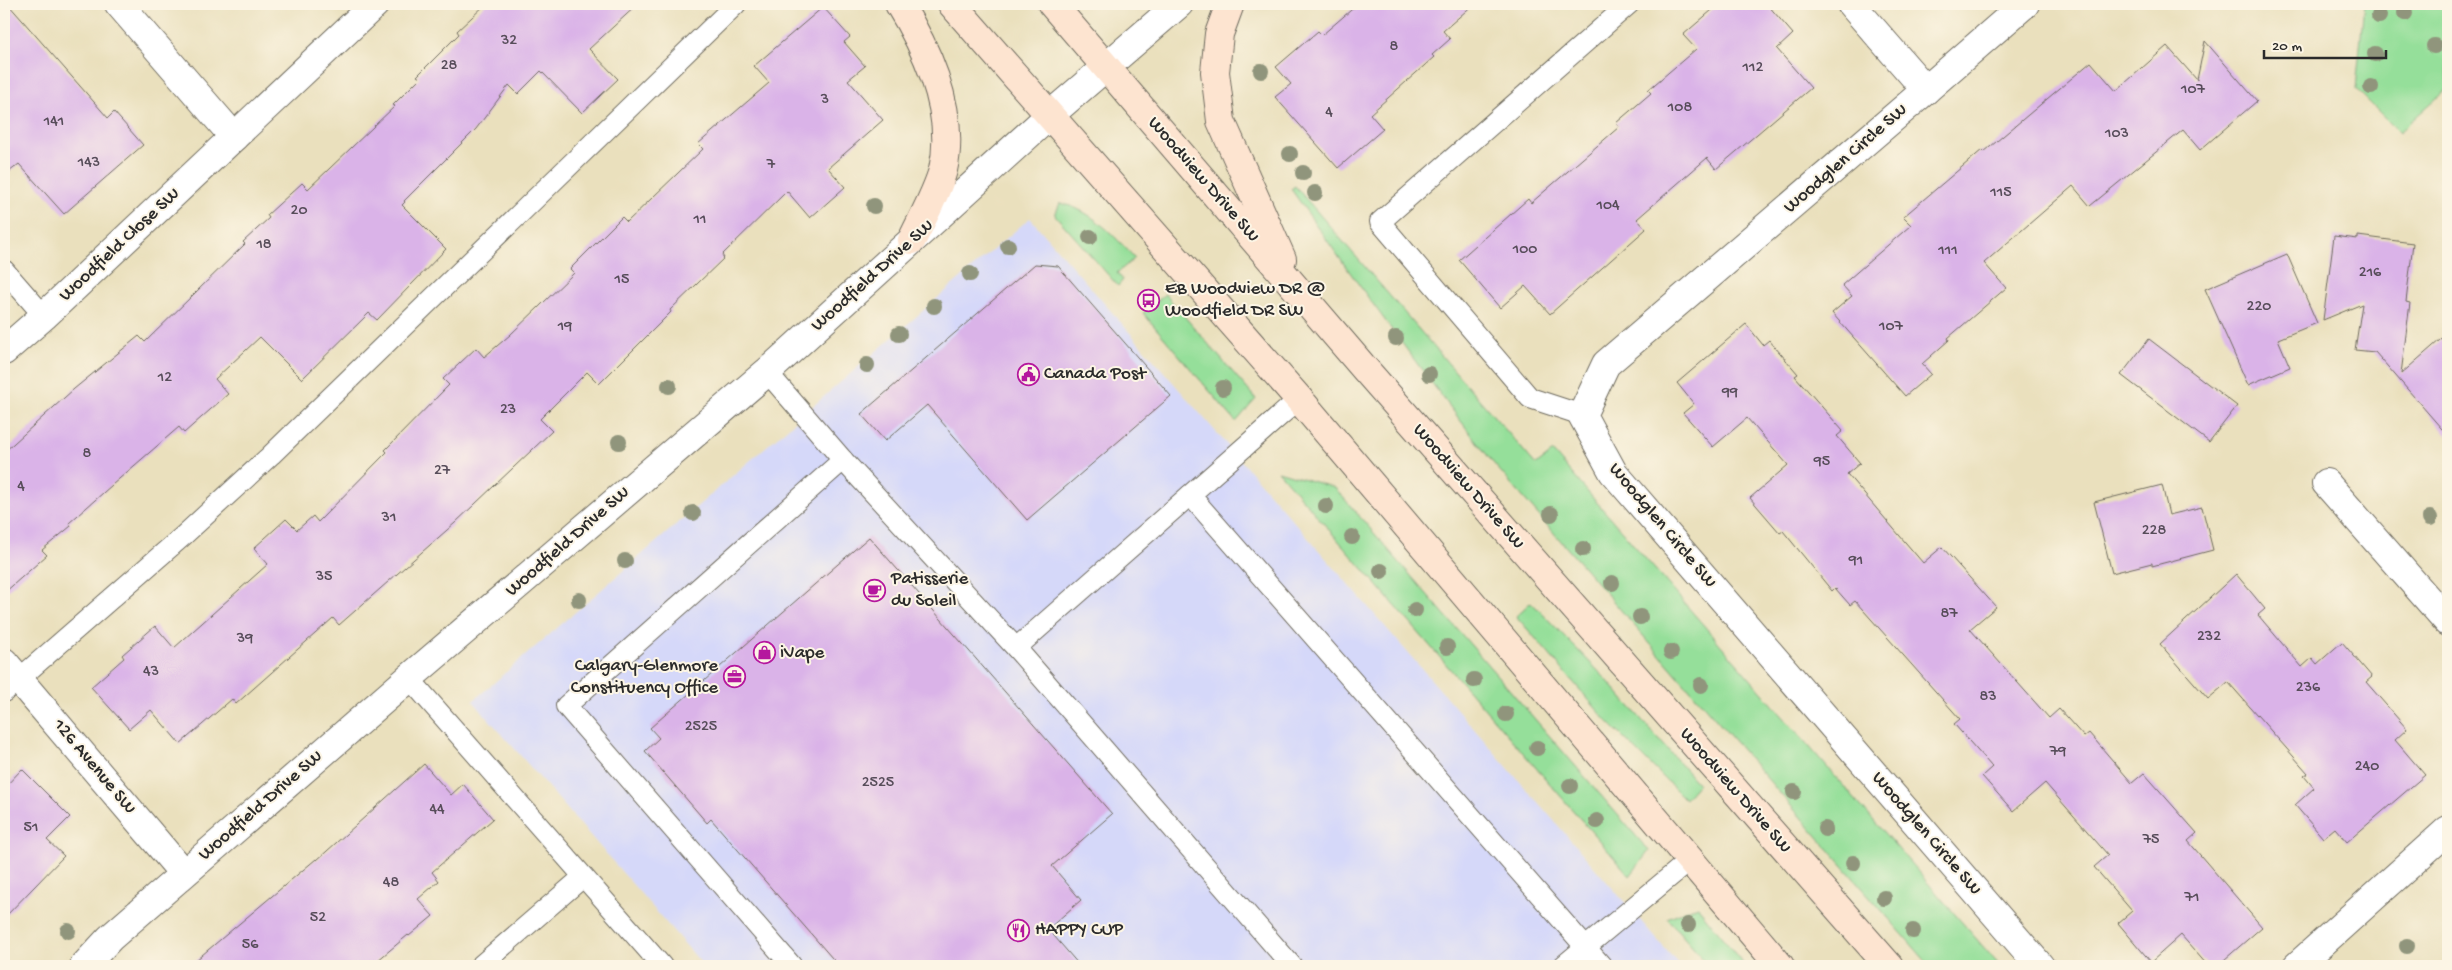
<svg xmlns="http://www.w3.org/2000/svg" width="2452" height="970" font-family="'Gochi Hand',sans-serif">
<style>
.built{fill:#d5d8f9}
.green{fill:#95df9a;stroke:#608562}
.building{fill:#dab3e8}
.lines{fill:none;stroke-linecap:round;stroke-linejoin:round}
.lane-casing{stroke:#6e6a5e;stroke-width:22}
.street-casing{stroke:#6e6a5e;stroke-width:30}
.secondary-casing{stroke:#6e6a5e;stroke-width:30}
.lane{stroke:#fff;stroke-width:20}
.street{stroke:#fff;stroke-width:28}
.secondary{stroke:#fde4d0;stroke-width:28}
.tree{fill:#90957c}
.labels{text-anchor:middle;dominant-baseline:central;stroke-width:4;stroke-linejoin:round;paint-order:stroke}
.number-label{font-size:16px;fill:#574d5a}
.street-label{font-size:19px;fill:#2b2b2b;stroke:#fcf5e5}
.poi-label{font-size:19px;fill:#2b2b2b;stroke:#fcf5e5;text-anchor:start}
</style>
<rect width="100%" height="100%" fill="#fcf5e5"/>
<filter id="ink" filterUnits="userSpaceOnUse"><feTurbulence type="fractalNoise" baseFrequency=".02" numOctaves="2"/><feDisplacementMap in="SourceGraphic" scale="10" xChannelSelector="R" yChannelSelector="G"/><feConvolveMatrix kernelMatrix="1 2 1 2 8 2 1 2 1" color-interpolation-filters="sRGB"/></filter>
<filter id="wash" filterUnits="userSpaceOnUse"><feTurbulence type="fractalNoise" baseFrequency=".0096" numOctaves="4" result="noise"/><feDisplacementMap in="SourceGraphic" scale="20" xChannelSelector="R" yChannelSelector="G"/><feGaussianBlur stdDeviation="1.12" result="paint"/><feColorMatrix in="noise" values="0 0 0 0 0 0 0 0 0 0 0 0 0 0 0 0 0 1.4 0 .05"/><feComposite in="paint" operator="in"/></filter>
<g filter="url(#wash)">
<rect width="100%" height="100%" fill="#eae0bd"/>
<path class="built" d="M1030,218L1680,966H704L473,701Z"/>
<g class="green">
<path d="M2364,4H2448V88L2399,132L2356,89Z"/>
<path d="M1295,186L1536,465L1553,452L2000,966H1930L1494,464C1424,374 1356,283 1291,189Z"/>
<path d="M1060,203C1092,210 1113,235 1135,258L1117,273L1123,280L1118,286L1055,215Z"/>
<path d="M1165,294L1256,399L1236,422L1143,313Z"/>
<path d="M1278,471L1335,488L1649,851L1630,876Z"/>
<path d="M1531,602L1606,679L1698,784L1685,799L1607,721L1516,616Z"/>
<path d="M1697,906L1745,966H1709L1667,918Z"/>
</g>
<g id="blocks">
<g class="building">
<path d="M4,4H8L108,118L114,112L143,145L64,214L19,164L4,176Z"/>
<path d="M486,4H638L589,49L618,79L582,113L541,71L518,94L509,85L476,129L404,201L405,202L402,205L446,249L377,320L369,313L302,379L260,337L215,379L228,394L184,433L179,427L112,485L69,523L71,526L42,550L47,555L4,593V452L74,389L139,336L145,342L245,244L243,242L269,218L267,215L302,183L308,189L395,106L393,105L420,78L417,76L459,34L457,31Z"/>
<path d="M1358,4H1474L1443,31L1450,39L1432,55L1434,57L1370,114L1383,129L1338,168L1275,97L1291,84L1276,67L1318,31L1322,35Z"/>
<path d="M1719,4H1767L1793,34L1777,49L1811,88L1716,169L1707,158L1637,219L1646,229L1550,314L1525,286L1500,308L1459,260L1528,199L1531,203L1619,127L1616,123L1651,93L1648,90L1696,49L1683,35Z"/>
<path d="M823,7L850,37L844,42L865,66L848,80L883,120L828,168L845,187L810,218L787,191L722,255L724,258L670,310L671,312L599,384L587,372L540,419L552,431L455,523L339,625L333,618L236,704L232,699L180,744L151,710L129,729L91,687L124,658L122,655L155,626L174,648L268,564L254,548L286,519L297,530L313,516L318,522L387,452L385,450L449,385L443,379L476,348L484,357L510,335L574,273L570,269L622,217L627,222L703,149L698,144L769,83L754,66Z"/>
<path d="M2205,41L2257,101L2200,150L2183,130L2090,206L2073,186L1984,263L2006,288L1948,338L1949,340L1922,364L1931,374L1905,396L1832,313L1852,296L1842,285L1911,225L1903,217L1982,150L1984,152L2091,62L2116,91L2167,46L2197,80Z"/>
<path d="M2334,236L2358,239V236L2413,243L2406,302L2410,303L2401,374L2448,333V436L2375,352L2355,350L2362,304L2323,320Z"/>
<path d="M2287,254L2317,323L2278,339L2290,367L2248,385L2205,289Z"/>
<path d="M1035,264L1058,266L1171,396L1027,520L927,405L885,441L861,414Z"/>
<path d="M1746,324L1763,345L1769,340L1798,374L1795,376L1843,431L1837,436L1860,463L1847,474L1923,563L1942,547L1996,607L1970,629L2049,718L2059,709L2084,737L2089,733L2132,783L2144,773L2197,833L2188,841L2262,927L2217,966H2208L2181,935L2151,962L2118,923L2132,911L2094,867L2108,855L2045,783L2013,811L1982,776L1992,767L1954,724L1960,719L1855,601L1850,605L1835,588L1832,591L1783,531L1780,533L1750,498L1788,465L1747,418L1713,447L1683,413L1694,404L1677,383Z"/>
<path d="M2149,339L2237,406L2209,442L2121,375Z"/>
<path d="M2162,485L2169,515L2202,507L2213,550L2152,566V563L2112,573L2094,502Z"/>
<path d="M869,537L1112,814L1052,866L1081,900L1048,929L1080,966H839L711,819L707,823L645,751L659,738L650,728Z"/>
<path d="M2236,574L2265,609L2258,615L2302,667L2312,658L2317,664L2342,642L2372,677L2366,682L2407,729L2395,740L2425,775L2347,842L2335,828L2323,838L2295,805L2314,788L2304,776L2308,773L2228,682L2208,699L2160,644Z"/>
<path d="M424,764L451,795L463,784L493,819L432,872L439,881L418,899L433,916L409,936L408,935L371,966H189L316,859L317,860Z"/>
<path d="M22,769L70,817L47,840L64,856L4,918V788Z"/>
</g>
</g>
</g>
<g filter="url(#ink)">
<use href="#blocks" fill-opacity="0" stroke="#6e6a5e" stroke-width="1"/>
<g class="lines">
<defs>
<g id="lane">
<path d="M4,270L44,316"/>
<path d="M767,372L843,460L1016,648L1292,966"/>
<path d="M1582,415L1530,398L1380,222L1629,4"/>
<path d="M1190,495L1602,966"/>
<path d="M1016,648L1299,399"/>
<path d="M409,678L662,966"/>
<path d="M4,692L183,536L271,455L736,4"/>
<path d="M480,966L583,877"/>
<path d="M792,966L566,706L843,460"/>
<path d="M1563,966L1690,860"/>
</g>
<g id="street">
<path d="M119,4L234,137"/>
<path d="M1851,4L1926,90L1606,364L1582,415L1613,472L2040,966"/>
<path d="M1926,90L2025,4"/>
<path d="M4,351L44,316L375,4"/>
<path d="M2326,483L2448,622"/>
<path d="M4,662L183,873"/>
<path d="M84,966L110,938L409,678L767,372L1050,115L1179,4"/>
<path d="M2297,966L2448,830"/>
</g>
<g id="secondary">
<path d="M899,4C928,51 956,113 943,170C937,192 922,219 912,240"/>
<path d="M952,4L1299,399L1780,966"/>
<path d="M1052,4L1365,369L1889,966"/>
<path d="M1230,4L1219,34L1215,72L1221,121L1282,259"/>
</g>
</defs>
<use href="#lane" class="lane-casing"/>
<use href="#street" class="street-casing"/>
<use href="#secondary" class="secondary-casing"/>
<use href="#lane" class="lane"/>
<use href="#street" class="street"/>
<use href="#secondary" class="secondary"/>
</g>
<g class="tree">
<circle cx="2405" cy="13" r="8"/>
<circle cx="2379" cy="16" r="8"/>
<circle cx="2434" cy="46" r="8"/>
<circle cx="2375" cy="54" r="8"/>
<circle cx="1261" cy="71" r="8"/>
<circle cx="2371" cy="87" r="8"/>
<circle cx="1290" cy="154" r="8"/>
<circle cx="1303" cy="173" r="8"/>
<circle cx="1315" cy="193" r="8"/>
<circle cx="874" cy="206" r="8"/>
<circle cx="1090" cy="237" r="8"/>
<circle cx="1008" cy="246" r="8"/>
<circle cx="970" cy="274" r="8"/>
<circle cx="934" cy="306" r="8"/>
<circle cx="899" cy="334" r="8"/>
<circle cx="1396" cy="338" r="8"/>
<circle cx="867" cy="365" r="8"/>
<circle cx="1429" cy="374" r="8"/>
<circle cx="669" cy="386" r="8"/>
<circle cx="1223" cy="388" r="8"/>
<circle cx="619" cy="442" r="8"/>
<circle cx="1326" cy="506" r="8"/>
<circle cx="693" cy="513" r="8"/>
<circle cx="1551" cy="514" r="8"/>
<circle cx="2430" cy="518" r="8"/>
<circle cx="1352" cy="537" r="8"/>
<circle cx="1583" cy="549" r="8"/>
<circle cx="625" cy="561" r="8"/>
<circle cx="1381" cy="571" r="8"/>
<circle cx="1612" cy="583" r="8"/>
<circle cx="579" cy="600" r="8"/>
<circle cx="1415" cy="610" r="8"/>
<circle cx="1640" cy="617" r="8"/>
<circle cx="1447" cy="647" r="8"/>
<circle cx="1671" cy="652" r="8"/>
<circle cx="1474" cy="680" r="8"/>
<circle cx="1701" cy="685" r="8"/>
<circle cx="1506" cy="714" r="8"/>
<circle cx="1537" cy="748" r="8"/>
<circle cx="1570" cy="786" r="8"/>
<circle cx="1794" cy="792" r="8"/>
<circle cx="1597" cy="821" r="8"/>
<circle cx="1825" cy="829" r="8"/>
<circle cx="1853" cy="863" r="8"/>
<circle cx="1884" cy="898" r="8"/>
<circle cx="1688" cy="925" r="8"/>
<circle cx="68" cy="931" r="8"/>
<circle cx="1913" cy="931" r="8"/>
<circle cx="2407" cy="946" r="8"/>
</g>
</g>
<defs>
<symbol id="bus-ring" viewBox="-11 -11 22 22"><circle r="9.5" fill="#fcf5e5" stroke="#b5179e" stroke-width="1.5"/><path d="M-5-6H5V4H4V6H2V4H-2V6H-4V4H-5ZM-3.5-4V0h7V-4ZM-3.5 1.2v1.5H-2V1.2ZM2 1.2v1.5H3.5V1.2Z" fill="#b5179e"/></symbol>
<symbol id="civic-ring" viewBox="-11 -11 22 22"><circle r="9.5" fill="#fcf5e5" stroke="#b5179e" stroke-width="1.5"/><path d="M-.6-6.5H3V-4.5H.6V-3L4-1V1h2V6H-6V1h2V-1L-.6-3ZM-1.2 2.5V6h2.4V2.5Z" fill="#b5179e"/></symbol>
<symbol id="cafe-ring" viewBox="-11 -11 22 22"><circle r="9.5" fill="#fcf5e5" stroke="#b5179e" stroke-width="1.5"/><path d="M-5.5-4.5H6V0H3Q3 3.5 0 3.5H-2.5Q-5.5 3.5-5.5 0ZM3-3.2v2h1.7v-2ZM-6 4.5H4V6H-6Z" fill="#b5179e"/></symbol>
<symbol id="shop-ring" viewBox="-11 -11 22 22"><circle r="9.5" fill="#fcf5e5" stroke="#b5179e" stroke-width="1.5"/><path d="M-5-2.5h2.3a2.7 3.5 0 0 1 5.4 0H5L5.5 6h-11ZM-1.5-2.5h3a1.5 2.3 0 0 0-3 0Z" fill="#b5179e"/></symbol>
<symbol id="office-ring" viewBox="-11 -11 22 22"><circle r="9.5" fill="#fcf5e5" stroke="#b5179e" stroke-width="1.5"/><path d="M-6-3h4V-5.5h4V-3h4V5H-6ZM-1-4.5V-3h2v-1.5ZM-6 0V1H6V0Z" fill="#b5179e"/></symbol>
<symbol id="restaurant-ring" viewBox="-11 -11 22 22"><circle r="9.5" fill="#fcf5e5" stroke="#b5179e" stroke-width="1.5"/><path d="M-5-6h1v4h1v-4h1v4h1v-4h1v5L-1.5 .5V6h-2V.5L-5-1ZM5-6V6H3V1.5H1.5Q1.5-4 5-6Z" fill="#b5179e"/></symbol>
</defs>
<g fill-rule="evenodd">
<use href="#bus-ring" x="1136" y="288" width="25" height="25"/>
<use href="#civic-ring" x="1016" y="362" width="25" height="25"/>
<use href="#cafe-ring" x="862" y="578" width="25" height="25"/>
<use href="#shop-ring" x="752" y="640" width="25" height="25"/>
<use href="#office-ring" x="722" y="664" width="25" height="25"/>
<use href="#restaurant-ring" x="1006" y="918" width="25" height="25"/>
</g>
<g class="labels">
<g class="number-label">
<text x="509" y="41">32</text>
<text x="1394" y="47">8</text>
<text x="449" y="66">28</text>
<text x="1753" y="68">112</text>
<text x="2193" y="90">107</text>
<text x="825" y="100">3</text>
<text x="1680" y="108">108</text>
<text x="1329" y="113">4</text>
<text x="54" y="122">141</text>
<text x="2117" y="134">103</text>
<text x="89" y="163">143</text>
<text x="771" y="165">7</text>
<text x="2001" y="193">115</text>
<text x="1608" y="206">104</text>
<text x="299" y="211">20</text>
<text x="700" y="220">11</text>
<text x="264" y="245">18</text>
<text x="1525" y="250">100</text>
<text x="1948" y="251">111</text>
<text x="2370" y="273">216</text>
<text x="622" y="280">15</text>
<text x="2259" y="307">220</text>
<text x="565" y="327">19</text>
<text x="1891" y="327">107</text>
<text x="165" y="378">12</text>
<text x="1730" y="393">99</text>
<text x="508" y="410">23</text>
<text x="87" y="454">8</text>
<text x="1822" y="462">95</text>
<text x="442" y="471">27</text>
<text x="21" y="487">4</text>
<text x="389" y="518">31</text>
<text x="2154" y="531">228</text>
<text x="1856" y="561">91</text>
<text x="324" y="577">35</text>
<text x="1949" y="614">87</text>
<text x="2209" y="637">232</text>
<text x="245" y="639">39</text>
<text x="151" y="672">43</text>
<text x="2308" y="688">236</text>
<text x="1988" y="697">83</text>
<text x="701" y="727">2525</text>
<text x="2058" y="752">79</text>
<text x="2367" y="767">240</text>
<text x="878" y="783">2525</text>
<text x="437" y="810">44</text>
<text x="31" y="828">51</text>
<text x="2151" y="840">75</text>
<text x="391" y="883">48</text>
<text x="2192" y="898">71</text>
<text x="318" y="918">52</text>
<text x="250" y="945">56</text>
</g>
<g class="street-label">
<text transform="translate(1846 159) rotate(-41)">Woodglen Circle SW</text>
<text transform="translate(1203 180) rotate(49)">Woodview Drive SW</text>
<text transform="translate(120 245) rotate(-43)">Woodfield Close SW</text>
<text transform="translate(873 276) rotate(-42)">Woodfield Drive SW</text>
<text transform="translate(1468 487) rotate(49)">Woodview Drive SW</text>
<text transform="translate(1662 526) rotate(50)">Woodglen Circle SW</text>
<text transform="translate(568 542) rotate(-41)">Woodfield Drive SW</text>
<text transform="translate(94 767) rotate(50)">126 Avenue SW</text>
<text transform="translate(1735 791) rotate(49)">Woodview Drive SW</text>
<text transform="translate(261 806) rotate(-41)">Woodfield Drive SW</text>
<text transform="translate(1926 834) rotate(49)">Woodglen Circle SW</text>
</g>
<g class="poi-label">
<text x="1165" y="289">EB Woodview DR @<tspan x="1165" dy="22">Woodfield DR SW</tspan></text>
<text x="1044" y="374">Canada Post</text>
<text x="891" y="579">Patisserie<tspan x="891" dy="22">du Soleil</tspan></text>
<text x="780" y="653">iVape</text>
<text x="718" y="666" text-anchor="end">Calgary-Glenmore<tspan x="718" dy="22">Constituency Office</tspan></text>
<text x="1035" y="930">HAPPY CUP</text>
</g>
</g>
<rect width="2452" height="970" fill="none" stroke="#fcf5e5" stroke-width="20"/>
<path d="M2264 50v8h122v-8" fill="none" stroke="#2b2b2b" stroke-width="2.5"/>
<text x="2272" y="50" font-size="15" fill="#2b2b2b" stroke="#fcf5e5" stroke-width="4" paint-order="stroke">20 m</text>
</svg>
